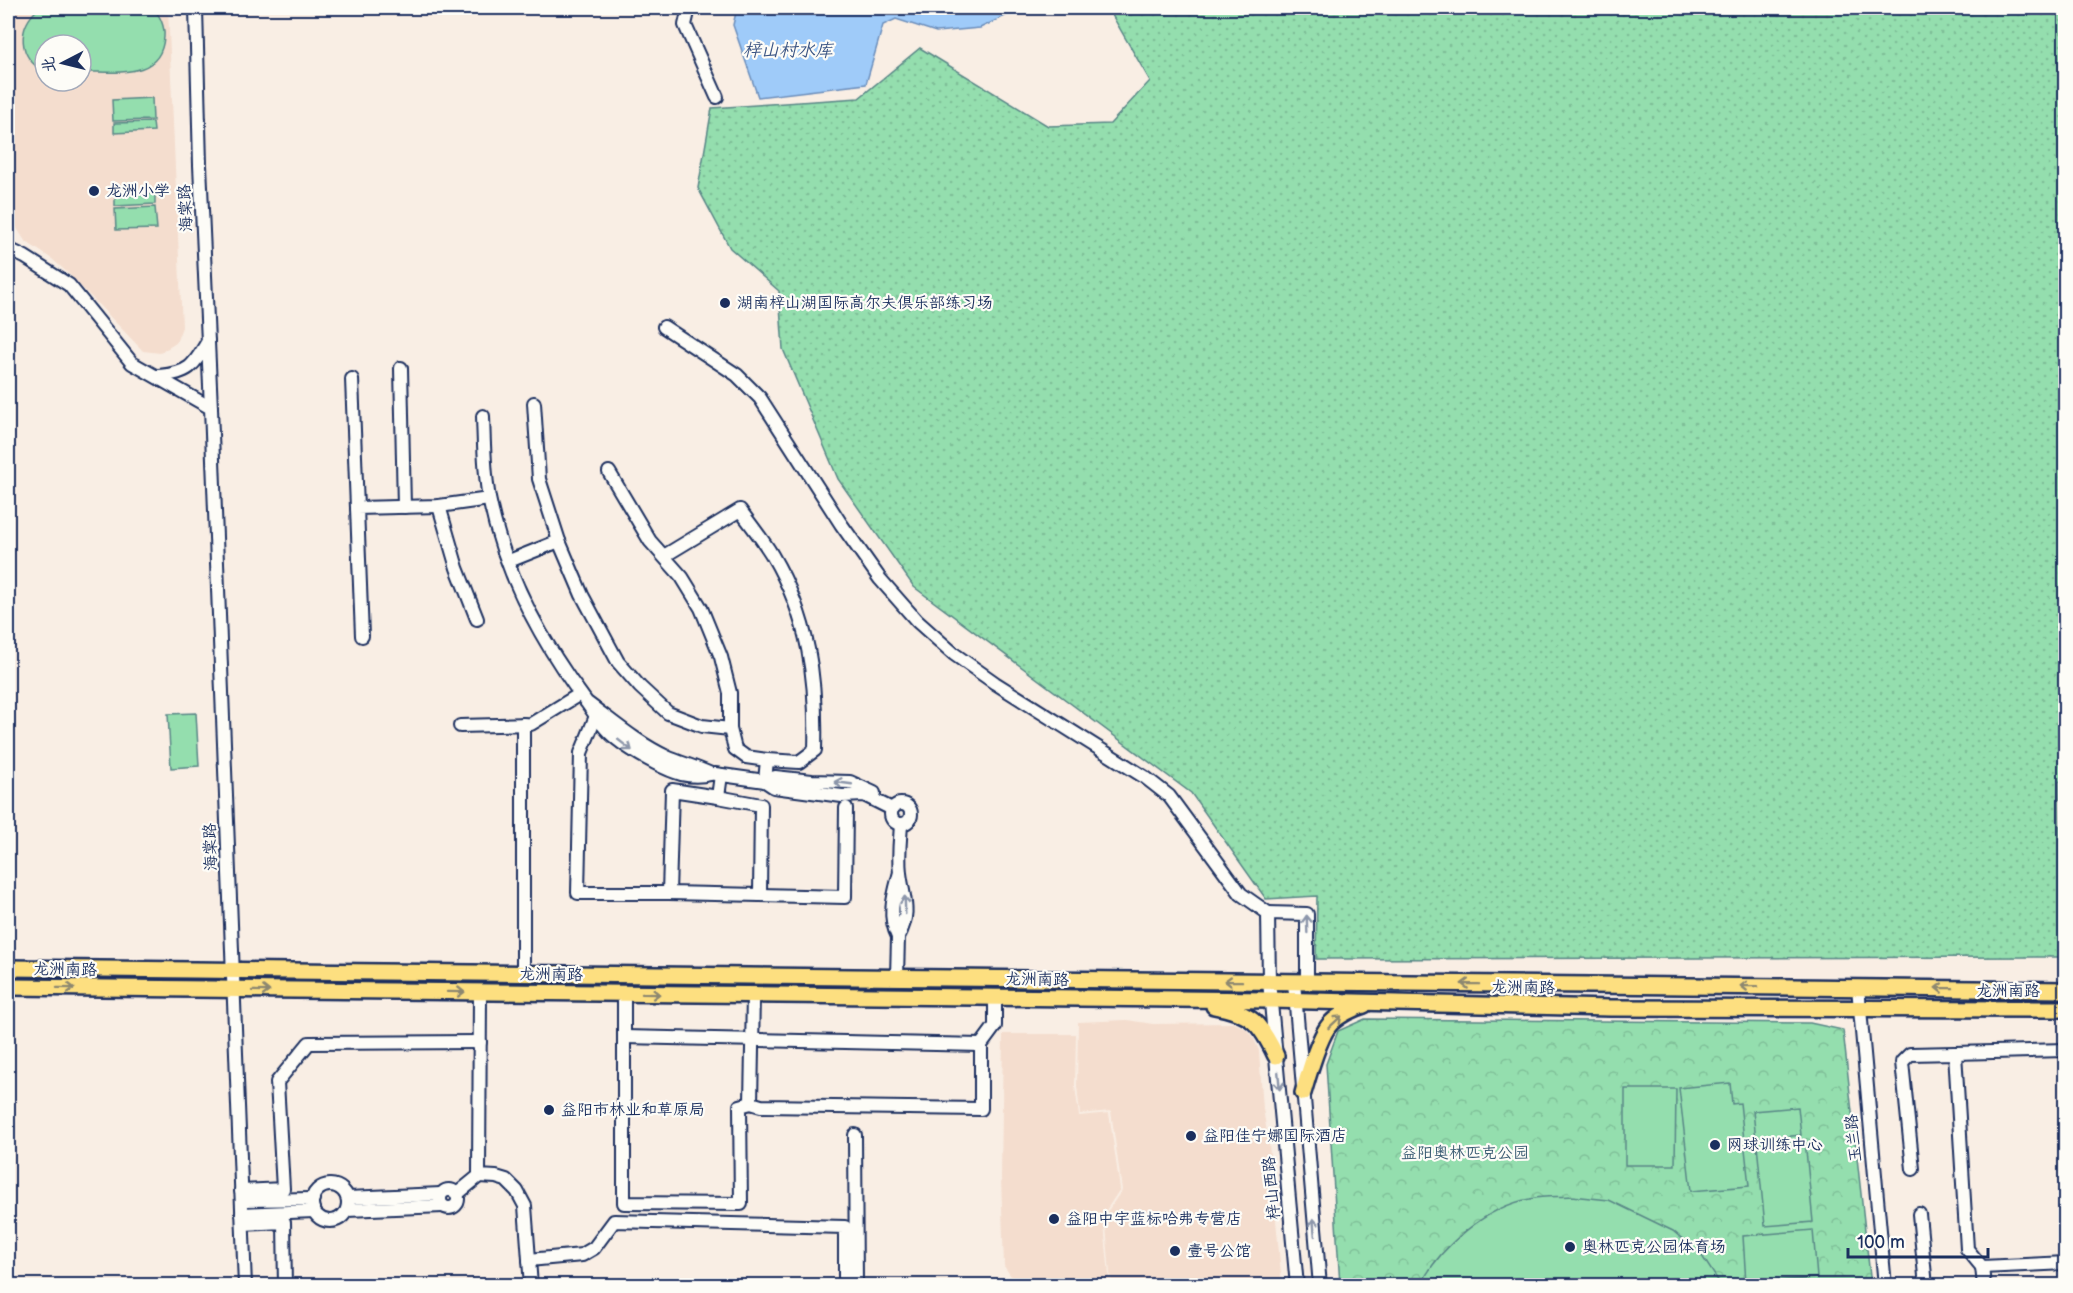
<svg xmlns="http://www.w3.org/2000/svg" width="2073" height="1293" font-family="'Balsamiq Sans','LXGW WenKai TC',sans-serif">
<style>
.built{fill:#f4ddce;fill-rule:evenodd}
.grass{fill:url(#grass-dots);stroke:#588686;stroke-width:1.5}
.park{fill:url(#park-crowns);stroke:#588686;stroke-width:1.5}
.pitch{fill:#94deae;stroke:#588686;stroke-width:1.5}
.water{fill:#9fcbf9;stroke:#6a8dbb;stroke-width:1.5}
.lines{fill:none;stroke-linecap:round;stroke-linejoin:round}
.minor-casing{stroke:#1b2f5e;stroke-width:16}
.major-casing{stroke:#1b2f5e;stroke-width:20}
.minor{stroke:#fdfcf7;stroke-width:12}
.major{stroke:#fddf80;stroke-width:15}
.oneway{stroke:#8c96aa}
.oneway2{stroke:#8c876f}
.poi-dot{fill:#1b2f5e;stroke:#fdfcf7;stroke-width:2}
.labels{text-anchor:middle;dominant-baseline:central;stroke-width:4.5;stroke-linejoin:round;paint-order:stroke}
.poi-label{font-size:16px;fill:#1b2f5e;stroke:#fdfcf7;text-anchor:start}
.street-label{font-size:16px;fill:#1b2f5e;stroke:#fdfcf7}
.park-label{font-size:16px;fill:#395b72;stroke:#fdfcf7}
.water-label{font-size:18px;font-style:italic;fill:#3c5685;stroke:#fdfcf7}
</style>
<defs>
<pattern id="grass-dots" width="8" height="8" patternUnits="userSpaceOnUse" patternTransform="scale(1.5)"><rect width="8" height="8" fill="#94deae"/><path d="M2 2h.1M6 6h.1" fill="none" stroke="#7fbf98" stroke-width="1.8" stroke-linecap="round"/></pattern>
<pattern id="park-crowns" width="20" height="18" patternUnits="userSpaceOnUse" patternTransform="scale(1.5)"><rect width="20" height="18" fill="#94deae"/><path d="M2 6a3 3 0 1 1 6 0M12 15a3 3 0 1 1 6 0" fill="none" stroke="#7fbf98"/></pattern>
</defs>
<rect width="100%" height="100%" fill="#f9eee4"/>
<filter id="ink" filterUnits="userSpaceOnUse"><feTurbulence type="fractalNoise" baseFrequency=".0167" numOctaves="2"/><feDisplacementMap in="SourceGraphic" scale="12" xChannelSelector="R" yChannelSelector="G"/><feConvolveMatrix kernelMatrix="1 2 1 2 8 2 1 2 1" color-interpolation-filters="sRGB"/></filter>
<g filter="url(#ink)">
<g class="built">
<path d="M8,8H168L182,327L176,343L160,353L143,351L69,274L52,259L25,241L15,225L8,157ZM45,45H81V81H45Z"/>
<path d="M1127,1020L1153,1024L1234,1023L1246,1029L1254,1039L1259,1051L1263,1109L1269,1144L1282,1285H1111L1105,1215L1122,1190L1111,1111L1080,1114L1077,1086L1078,1022Z"/>
<path d="M1003,1034H1076L1075,1086L1079,1116L1109,1113L1120,1189L1103,1215L1110,1285H1017L1004,1266L1001,1178Z"/>
</g>
<path class="grass" d="M1108,8H2065L2066,777L2059,782L2061,957L1316,959L1317,896L1266,899L1191,793L914,587L838,479L783,349L779,291L730,248L698,188L712,108L859,98L920,48L1048,126L1110,124L1150,81Z"/>
<path class="park" d="M1365,1019L1810,1023L1843,1030L1871,1285H1340L1326,1064L1338,1031Z"/>
<g class="pitch">
<path d="M39,8H152C160,14 165,27 164,37C161,81 113,71 81,72V45H45V72C17,57 17,27 39,8Z"/>
<path d="M152,98L153,120L113,121L112,100Z"/>
<path d="M153,122L154,131L114,133V123Z"/>
<path d="M155,194V204L115,206V196Z"/>
<path d="M155,207L157,229L116,230L115,209Z"/>
<path d="M196,713L199,766L171,768L168,714Z"/>
<path d="M1730,1083L1732,1104L1740,1103L1749,1186L1691,1191L1679,1088Z"/>
<path d="M1625,1089H1676L1675,1165H1625Z"/>
<path d="M1798,1107L1801,1135L1756,1140L1753,1111Z"/>
<path d="M1805,1140L1813,1222L1765,1226L1757,1145Z"/>
<path d="M1571,1196L1609,1200L1673,1231L1702,1256L1721,1285H1421C1439,1247 1488,1206 1530,1199C1543,1196 1558,1197 1571,1196Z"/>
<path d="M1813,1230L1817,1278L1746,1283L1743,1236Z"/>
</g>
<path class="water" d="M737,8H1014L1005,16L980,28L936,32L896,19L883,25L866,84L758,97L733,25Z"/>
<g class="lines">
<defs>
<g id="minor">
<path d="M196,8L200,165L211,408"/>
<path d="M689,8L685,25L717,97"/>
<path d="M8,249L25,257L69,285L132,363L211,408L245,1286"/>
<path d="M664,327L737,375L760,398L841,524L880,579L917,621L954,654L995,683L1146,778L1169,796L1241,894L1268,913"/>
<path d="M401,368L404,507"/>
<path d="M159,376C189,373 193,367 208,341"/>
<path d="M352,379L357,508"/>
<path d="M534,403L539,479L559,541L582,595L618,662L640,687L668,713L702,726L730,729"/>
<path d="M483,416C484,443 484,471 489,498C504,572 542,643 587,703C594,713 601,724 609,732C622,745 638,754 655,763C674,773 689,779 711,774C696,767 681,763 667,757C637,743 612,721 586,702"/>
<path d="M609,472L650,541L682,577L701,608L721,657L730,693V729L735,749L746,757L767,760L765,781"/>
<path d="M439,506L457,568L477,619"/>
<path d="M664,556L740,510C751,525 763,540 772,555C809,618 817,679 815,750L799,762L767,760"/>
<path d="M509,561L559,541"/>
<path d="M362,636L357,508L439,506L489,499"/>
<path d="M596,716L581,753L578,893H669"/>
<path d="M460,726L531,724L580,694"/>
<path d="M715,774L765,781L774,787L842,796L864,795L892,809"/>
<path d="M765,781L775,777L812,781L850,782L874,793"/>
<path d="M718,797L761,805L760,895L669,893L672,790L718,797L721,775"/>
<circle cx="901" cy="814" r="10"/>
<path d="M900,872C894,895 887,915 898,937C912,911 903,899 900,873C898,857 900,840 901,825"/>
<path d="M760,895L845,897L846,808"/>
<path d="M523,974V724"/>
<path d="M897,977L898,937"/>
<path d="M1294,982L1320,1286"/>
<path d="M1858,987L1885,1286"/>
<path d="M480,993L479,1176L496,1177L506,1180L517,1191L525,1206L531,1286"/>
<path d="M624,994V1203L741,1204L740,1106L751,1103L753,995"/>
<path d="M624,1037L981,1045L995,1026V998"/>
<path d="M1955,1053L2066,1050"/>
<path d="M751,1103L761,1106L981,1109V1045"/>
<path d="M855,1135L856,1286"/>
<path d="M1913,1169L1902,1062L1910,1054L1955,1053L1967,1249L1982,1267"/>
<circle cx="330" cy="1203" r="18"/>
<circle cx="449" cy="1199" r="9"/>
<path d="M241,1191L283,1189L277,1082L309,1043L480,1042"/>
<path d="M457,1194L479,1176"/>
<path d="M348,1198L441,1194"/>
<path d="M242,1200L313,1199"/>
<path d="M347,1210L443,1206"/>
<path d="M242,1214L314,1211"/>
<path d="M1919,1214L1926,1286"/>
<path d="M243,1224L284,1222L285,1286"/>
<path d="M529,1260L582,1255L594,1248L614,1221L845,1227V1286"/>
<path d="M1297,1286L1269,981L1268,913L1307,914V982"/>
<path d="M1984,1286L1982,1267L2066,1263"/>
</g>
<g id="major">
<path d="M8,968L2066,990"/>
<path d="M8,987L1271,1000L1610,1008L2066,1009"/>
<path d="M1214,1006C1251,1013 1260,1022 1276,1056"/>
<path d="M1303,1093C1308,1076 1319,1035 1331,1023C1339,1015 1353,1008 1364,1005"/>
</g>
</defs>
<use href="#minor" class="minor-casing"/>
<use href="#major" class="major-casing"/>
<use href="#minor" class="minor"/>
<use href="#major" class="major"/>
</g>
<defs><path id="oneway-shaft" d="M-6 0H5M1.5-3L5.5 0L1.5 3" fill="none" stroke-width="1.6" stroke-linecap="round" stroke-linejoin="round" transform="scale(1.5)"/></defs>
<g class="oneway">
<use href="#oneway-shaft" transform="translate(625 745) rotate(38)"/>
<use href="#oneway-shaft" transform="translate(843 783) rotate(-172)"/>
<use href="#oneway-shaft" transform="translate(905 905) rotate(-92)"/>
<use href="#oneway-shaft" transform="translate(1307 924) rotate(-92)"/>
<use href="#oneway-shaft" transform="translate(1279 1081) rotate(85)"/>
<use href="#oneway-shaft" transform="translate(1314 1227) rotate(-95)"/>
</g>
<g class="oneway2">
<use href="#oneway-shaft" transform="translate(1233 981) rotate(-179)"/>
<use href="#oneway-shaft" transform="translate(1470 984) rotate(-179)"/>
<use href="#oneway-shaft" transform="translate(1749 986) rotate(-179)"/>
<use href="#oneway-shaft" transform="translate(66 988) rotate(1)"/>
<use href="#oneway-shaft" transform="translate(1944 988) rotate(-179)"/>
<use href="#oneway-shaft" transform="translate(261 991) rotate(1)"/>
<use href="#oneway-shaft" transform="translate(456 992) rotate(1)"/>
<use href="#oneway-shaft" transform="translate(651 994) rotate(1)"/>
<use href="#oneway-shaft" transform="translate(1335 1022) rotate(-43)"/>
</g>
</g>
<g class="poi-dot">
<circle cx="94" cy="191" r="6"/>
<circle cx="725" cy="303" r="6"/>
<circle cx="549" cy="1110" r="6"/>
<circle cx="1191" cy="1136" r="6"/>
<circle cx="1715" cy="1145" r="6"/>
<circle cx="1054" cy="1219" r="6"/>
<circle cx="1570" cy="1247" r="6"/>
<circle cx="1175" cy="1251" r="6"/>
</g>
<g class="labels">
<g class="poi-label">
<text x="106" y="191">龙洲小学</text>
<text x="737" y="303">湖南梓山湖国际高尔夫俱乐部练习场</text>
<text x="561" y="1110">益阳市林业和草原局</text>
<text x="1203" y="1136">益阳佳宁娜国际酒店</text>
<text x="1727" y="1145">网球训练中心</text>
<text x="1066" y="1219">益阳中宇蓝标哈弗专营店</text>
<text x="1582" y="1247">奥林匹克公园体育场</text>
<text x="1187" y="1251">壹号公馆</text>
</g>
<g class="street-label">
<text transform="translate(186 208) rotate(-93)">海棠路</text>
<text transform="translate(211 847) rotate(-92)">海棠路</text>
<text transform="translate(65 970) rotate(1)">龙洲南路</text>
<text transform="translate(551 975) rotate(1)">龙洲南路</text>
<text transform="translate(1037 980) rotate(1)">龙洲南路</text>
<text transform="translate(1523 988) rotate(1)">龙洲南路</text>
<text x="2008" y="991">龙洲南路</text>
<text transform="translate(1854 1138) rotate(-96)">玉兰路</text>
<text transform="translate(1272 1188) rotate(-95)">梓山西路</text>
</g>
<g class="park-label">
<text x="1465" y="1153">益阳奥林匹克公园</text>
</g>
<g class="water-label">
<text x="788" y="50">梓山村水库</text>
</g>
</g>
<rect width="2073" height="1293" fill="none" stroke="#fdfcf7" stroke-width="30"/>
<rect x="15" y="15" width="2043" height="1263" fill="none" stroke="#1b2f5e" stroke-width="2" filter="url(#ink)"/>
<g transform="translate(63 63) rotate(263)"><circle r="28" fill="#fdfcf7" stroke="#a3aaba" stroke-width="1.5"/>
<path d="M0-4.5L10 22L0 15L-10 22Z" fill="#1b2f5e"/>
<text y="-9" font-size="16" font-weight="bold" text-anchor="middle" fill="#1b2f5e">北</text>
</g>
<path d="M1848 1248v9h140v-9" fill="none" stroke="#1b2f5e" stroke-width="3"/>
<text x="1857" y="1248" font-size="18" fill="#1b2f5e" stroke="#fdfcf7" stroke-width="4.5" paint-order="stroke">100 m</text>
</svg>
